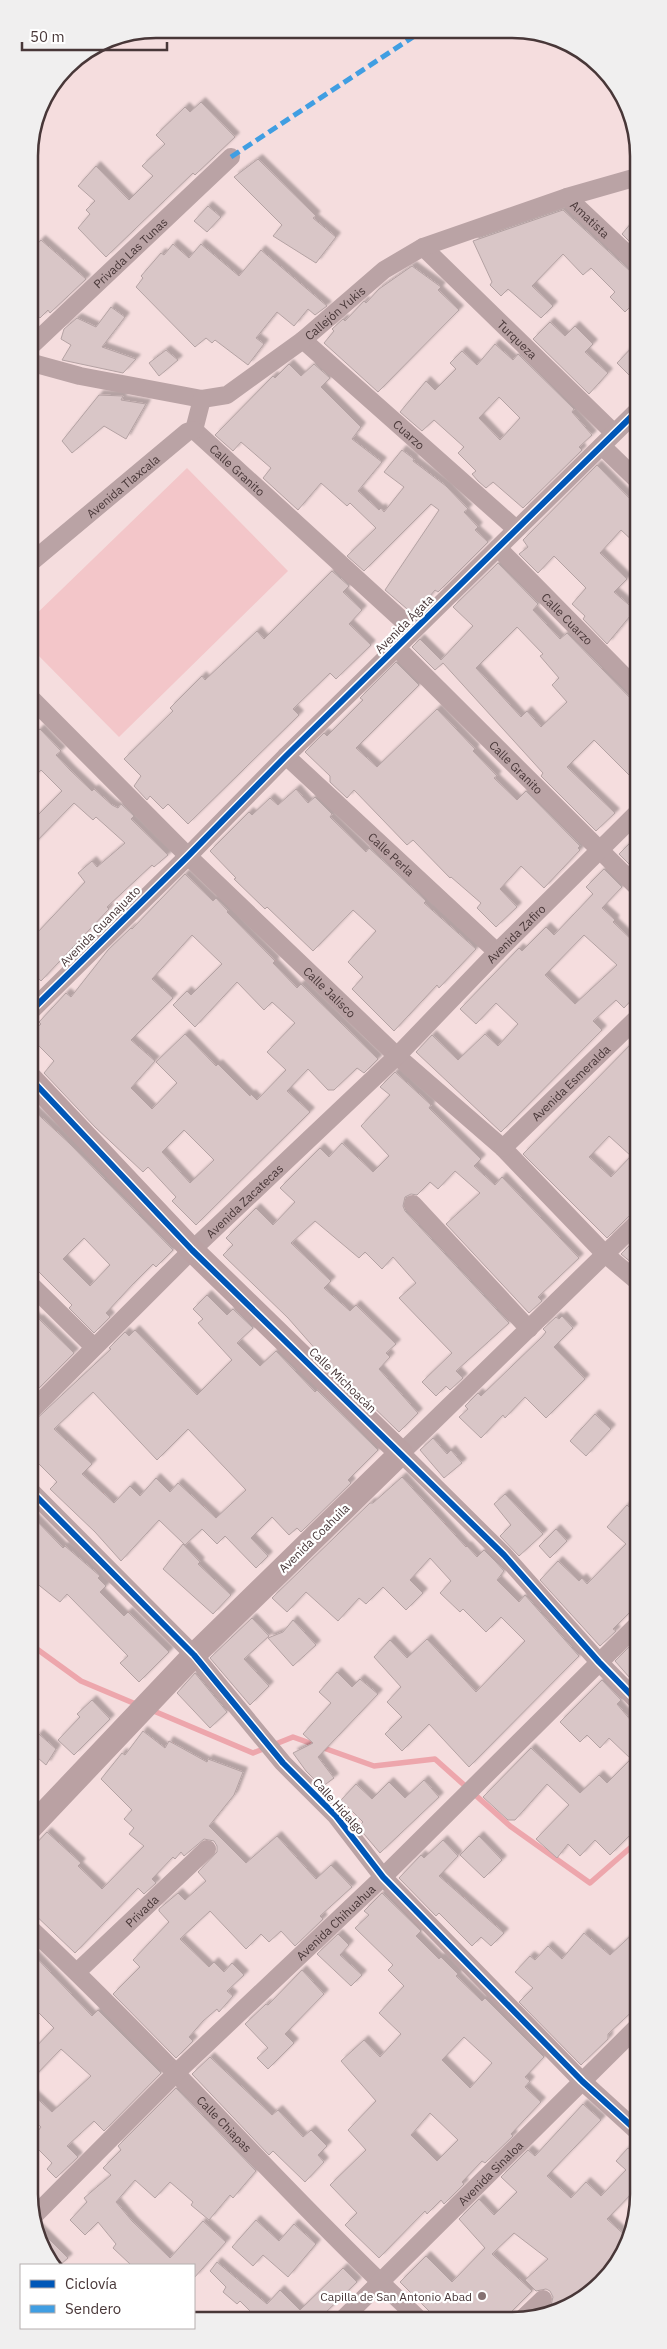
<svg xmlns="http://www.w3.org/2000/svg" width="667" height="2349" font-family="'IBM Plex Sans',sans-serif">
<style>
.green{fill:#f3c6c9}
.lines{fill:none;stroke-linecap:round;stroke-linejoin:round}
.stream{stroke:#eda6ac;stroke-width:5.5}
.building{fill:#d9c6c7;stroke:#b4a2a3;fill-rule:evenodd;filter:url(#shadow)}
.street{stroke:#baa3a5;stroke-width:18}
.secondary{stroke:#baa1a3;stroke-width:24}
.quiet{stroke:#409ee2;stroke-width:5;stroke-dasharray:10 5;stroke-linecap:butt}
.cycleway-casing{stroke:#fff;stroke-width:9}
.cycleway{stroke:#0057b8;stroke-width:6}
.poi-dot{fill:#857172;stroke:#fff;stroke-width:2}
.labels{text-anchor:middle;dominant-baseline:central;stroke-width:4.5;stroke-linejoin:round;paint-order:stroke}
.street-label{font-size:12px;fill:#483738;stroke:#fff}
.poi-label{font-size:12px;fill:#483738;stroke:#fff;text-anchor:end}
.rim{fill:none;stroke:#483738;stroke-width:2.5}
</style>
<defs>
<filter id="shadow"><feDropShadow dx="4.5" dy="-4.5" stdDeviation="1" flood-color="#0004"/></filter>
</defs>
<rect width="100%" height="100%" fill="#f5ddde"/>
<path class="green" d="M187,468L288,571L119,737L29,646V621Z"/>
<g class="lines">
<g class="stream">
<path d="M30,1644L81,1681L138,1705"/>
<path d="M149,1709L253,1753L293,1737L374,1766L435,1759L510,1826L590,1883L638,1841"/>
</g>
</g>
<g class="building">
<path d="M201,102L235,137L195,175L193,173L106,257L78,228L90,214L86,210L95,201L78,186L96,166L129,200L153,176L142,166L165,144L156,135L185,107L190,112Z"/>
<path d="M258,159L316,216L313,218L336,237L316,263L273,236L282,225L234,177Z"/>
<path d="M208,206L221,217L207,232L194,221Z"/>
<path d="M563,210L630,271L637,273V315L629,308L625,312L610,297L615,292L591,268L583,275L563,254L532,286L553,306L541,318L508,289L501,296L490,285L492,282L473,241Z"/>
<path d="M637,216V249L622,234Z"/>
<path d="M41,240L86,279L50,313L48,310L40,318L29,308V253Z"/>
<path d="M173,244L189,258L201,244L239,276L261,250L327,306L315,315L308,309L294,326L277,312L256,338L264,344L248,365L215,340L212,343L206,338L195,347L136,287L143,278L141,276L161,253L164,255Z"/>
<path d="M412,266L441,287L438,290L459,310L378,392L324,343L334,331L332,329L343,319L345,321L364,301L366,303L379,289Z"/>
<path d="M111,307L125,317L102,347L136,359L123,373L62,360L71,345L61,339L64,329L77,318L96,327Z"/>
<path d="M550,322L565,336L575,326L593,344L585,352L608,373L589,394L533,339Z"/>
<path d="M637,342V383L617,363Z"/>
<path d="M495,344L513,360L518,354L574,409L572,412L592,435L579,447L582,450L523,508L493,482L486,488L478,481L472,474L476,471L458,453L464,447L434,420L422,431L400,412L426,381L435,390L456,369L450,363L462,351L477,365ZM499,397L520,418L500,440L479,418Z"/>
<path d="M166,350L178,360L159,376L149,363Z"/>
<path d="M289,364L301,376L314,364L330,378L321,387L361,427L352,439L382,462L358,491L379,510L381,508L384,512L404,487L384,472L402,450L414,459L413,461L446,486L468,509L464,512L478,527L475,530L488,542L438,592L435,590L414,615L385,590L439,510L431,504L364,571L347,556L376,528L350,503L347,506L321,483L298,510L263,478L271,468L241,442L233,451L215,435L273,376L275,378Z"/>
<path d="M99,395L123,396L121,400L146,404L126,439L104,426L72,453L62,441Z"/>
<path d="M597,465L637,506V545L621,530L600,553L627,579L614,592L635,610L607,644L583,619L585,616L572,604L586,588L554,556L538,573L519,554L528,547L523,540Z"/>
<path d="M498,563L538,604L533,610L560,639L567,633L637,705V783L594,740L567,767L615,813L596,831L541,776L543,773L443,663L435,670L412,647L420,639L441,660L473,626L453,607ZM517,627L543,654L540,656L559,678L552,685L567,702L541,727L527,711L521,717L476,668Z"/>
<path d="M332,571L349,586L343,592L362,610L349,624L371,645L336,679L330,673L293,709L299,715L188,824L168,804L163,809L150,796L147,800L134,786L141,776L124,759L173,711L170,708L202,676L205,680L257,631L264,639Z"/>
<path d="M396,662L419,685L356,748L377,767L437,709L475,749L473,751L497,776L494,778L517,800L526,791L580,846L578,848L580,850L544,888L521,866L500,889L517,907L496,927L477,908L481,903L451,877L450,878L413,840L407,845L354,790L347,798L330,782V776L305,752L324,733L327,736L363,700L360,698Z"/>
<path d="M40,729L61,751L56,755L70,770L92,791L94,789L112,805L118,808L121,804L134,816L131,819L168,855L154,867L152,865L107,907L109,909L41,981L29,969V946L39,936L36,934L85,882L78,873L92,861L97,867L125,843L96,817L93,820L74,803L29,849V824L62,791L41,770L29,781V740Z"/>
<path d="M296,789L308,803L315,797L332,814L330,817L366,852L369,848L393,870L426,901L424,903L476,949L439,988L437,985L394,1031L352,989L363,977L348,962L376,931L353,910L313,951L267,907L265,909L234,879L236,878L210,851L249,812L252,815L270,798L278,805Z"/>
<path d="M637,836V872L619,854Z"/>
<path d="M604,869L622,887L602,908L615,920L613,922L637,945V994L624,1008L616,1000L593,1021L602,1030L501,1132L416,1052L432,1035L458,1060L485,1034L498,1046L518,1024L496,1003L476,1024L460,1009L519,948L522,951L546,927L554,935L593,894L586,887ZM584,935L617,965L575,1004L545,975Z"/>
<path d="M185,874L213,901L216,898L228,911L227,912L275,961L273,963L297,988L301,984L378,1059L364,1073L357,1068L334,1090H328L308,1069L287,1091L310,1112L196,1225L172,1201L176,1197L148,1167L143,1172L95,1127L44,1073L54,1061L29,1036L41,1024L39,1022L66,993L71,997L108,950L131,928L132,929ZM192,935L222,964L191,995L187,991L173,1005L195,1027L237,982L264,1010L272,1002L295,1023L267,1052L286,1070L257,1100L251,1094L250,1096L218,1064L216,1066L185,1034L156,1062L177,1083L152,1109L131,1088L155,1061L131,1040L173,998L152,979ZM184,1130L214,1160L190,1183L162,1152Z"/>
<path d="M638,1037V1089L629,1097L638,1106V1212L631,1214L607,1238L523,1154ZM609,1136L631,1156L611,1177L589,1157Z"/>
<path d="M395,1072L431,1105L429,1108L481,1159L474,1166L495,1185L502,1177L579,1258L538,1297L542,1301L529,1313L446,1224L480,1193L455,1171L438,1189L430,1182L417,1195L411,1194L405,1197L403,1206L405,1211L509,1323L456,1371L463,1378L450,1390L446,1386L436,1396L422,1382L452,1353L399,1298L416,1283L393,1257L382,1269L365,1252L359,1258L315,1221L291,1243L331,1281L324,1288L350,1311L356,1305L396,1344L386,1353L390,1357L379,1369L418,1413L399,1432L325,1360L288,1318L223,1255L233,1245L226,1238L256,1208L273,1225L295,1202L280,1188L320,1148L329,1157L342,1143L373,1172L389,1156L361,1126L390,1095L380,1087Z"/>
<path d="M29,1106L70,1144L173,1250L156,1267L153,1264L133,1284L106,1313L110,1317L94,1333L69,1308L72,1305L29,1262ZM84,1238L110,1265L90,1286L63,1259Z"/>
<path d="M638,1237V1268L621,1254Z"/>
<path d="M207,1295L227,1315L233,1309L253,1328L237,1343L260,1366L276,1351L315,1392L317,1390L378,1450L348,1480L351,1483L301,1532L297,1528L289,1535L272,1517L251,1538L268,1556L256,1568L225,1536L217,1544L202,1529L185,1545L159,1520L121,1561L95,1532L50,1489L57,1482L30,1455V1425L111,1349L109,1348L125,1332L129,1336L135,1330L197,1395L232,1360L198,1323L203,1319L193,1309ZM93,1392L157,1460L188,1429L246,1490L216,1518L178,1483L170,1492L156,1478L140,1496L130,1486L114,1503L82,1474L92,1464L54,1429Z"/>
<path d="M30,1312L37,1320L39,1319L74,1353L35,1392L30,1387Z"/>
<path d="M562,1316L573,1328L554,1347L585,1379L546,1418L525,1397L505,1418L503,1415L481,1438L459,1417L468,1409L465,1406L478,1393L481,1396L542,1337L546,1332L543,1329L556,1317L559,1319Z"/>
<path d="M595,1414L611,1429L586,1456L570,1441Z"/>
<path d="M433,1438L447,1454L451,1450L462,1463L444,1478L420,1450Z"/>
<path d="M402,1477L466,1547L467,1546L477,1557L484,1550L496,1562L504,1571L497,1580L519,1602L525,1595L579,1656L469,1767L429,1724L402,1751L385,1734L402,1717L387,1702L401,1687L374,1657L390,1640L407,1658L427,1639L476,1692L525,1641L501,1617L486,1632L463,1609L460,1612L440,1593L451,1581L430,1558L410,1580L423,1593L406,1610L383,1587L366,1604L359,1598L338,1621L306,1592L287,1612L272,1598L370,1503H373Z"/>
<path d="M505,1494L543,1534L519,1556L500,1536L511,1525L494,1504Z"/>
<path d="M627,1505L638,1515V1604L613,1629L616,1631L600,1646L540,1580L558,1561L579,1581L582,1578L587,1584L626,1544L607,1527Z"/>
<path d="M30,1514L63,1548L65,1546L100,1576L98,1578L106,1586L100,1592L124,1616L128,1612L169,1652L139,1682L120,1663L128,1656L67,1594L60,1602L30,1578Z"/>
<path d="M556,1529L567,1541L550,1558L539,1546Z"/>
<path d="M183,1544L200,1562L198,1564L231,1595L213,1614L163,1569Z"/>
<path d="M252,1618L269,1636L244,1659L269,1686L250,1705L210,1658Z"/>
<path d="M293,1620L316,1645L293,1666L268,1638L283,1632Z"/>
<path d="M631,1645L638,1651L637,1686L615,1661Z"/>
<path d="M337,1672L352,1687L360,1679L378,1694L318,1757L334,1778L322,1787L306,1771L293,1753L313,1743L303,1734L331,1703L319,1692Z"/>
<path d="M195,1673L227,1712L210,1728L177,1693Z"/>
<path d="M602,1680L621,1700L617,1704L638,1729V1827L610,1855L595,1840L580,1856L568,1844L557,1858L536,1839L569,1805L547,1784L515,1820H508L483,1797L531,1748L580,1793L599,1775L607,1783L631,1759L609,1738L600,1748L587,1735L580,1742L560,1722Z"/>
<path d="M92,1700L110,1719L74,1755L58,1740L80,1717L77,1714Z"/>
<path d="M143,1731L165,1748L169,1741L207,1762L208,1759L243,1772L234,1795L209,1826L246,1863L277,1836L316,1879L331,1865L352,1887L320,1916L323,1919L295,1946L281,1931L269,1942L261,1934L246,1949L210,1911L180,1939L209,1967L214,1962L224,1972L232,1963L244,1975L227,1991L233,1996L219,2012L217,2009L203,2021L189,2037L193,2041L176,2058L113,1994L140,1967L133,1960L169,1922L159,1911V1909L178,1893L185,1900L206,1881L198,1872L217,1852V1846L214,1841L204,1839L184,1856L181,1852L175,1859L173,1857L152,1879L156,1883L144,1894L138,1888L75,1953L30,1910V1850L47,1832L81,1863L78,1866L102,1889L144,1846L129,1834L134,1828L124,1819L132,1810L101,1779L122,1753L125,1755Z"/>
<path d="M39,1734L56,1749L46,1765L30,1751V1744Z"/>
<path d="M424,1780L439,1797L380,1853L358,1827L363,1822L341,1800L356,1784L372,1799L389,1782L405,1798Z"/>
<path d="M479,1836L502,1860L484,1878L460,1855Z"/>
<path d="M443,1840L458,1856L439,1876L504,1933L491,1946L481,1937L472,1946L439,1913L436,1916L399,1878L421,1855L424,1858Z"/>
<path d="M382,1893L421,1931L416,1936L439,1959L441,1957L458,1974L456,1976L482,2001L485,1998L544,2057L525,2077L530,2081L525,2087L541,2102L511,2134L513,2136L485,2163L482,2161L462,2182L464,2184L444,2204L441,2200L427,2214L425,2211L379,2258L345,2225L357,2213L330,2185L366,2150L348,2130L376,2101L341,2061L364,2040L380,2057L401,2034L379,2013L404,1986L388,1970L393,1965L355,1928L369,1915L364,1911ZM464,2037L492,2063L470,2088L442,2060ZM430,2113L458,2140L437,2161L411,2135Z"/>
<path d="M638,1929V2006L608,2034V2039L581,2065L519,2002L533,1988L515,1972L530,1956L535,1960L548,1946L562,1959L584,1933L610,1955Z"/>
<path d="M338,1934L349,1945L340,1955L362,1975L351,1986L317,1954Z"/>
<path d="M30,1951L92,2016L98,2010L161,2073L104,2131L94,2121L67,2146L78,2157L56,2178L47,2169L52,2163L30,2141L41,2127L30,2117V2092L52,2112L91,2076L61,2049L30,2081V2053L54,2028L30,2004Z"/>
<path d="M302,1970L324,1994L285,2034L294,2043L268,2069L257,2058L268,2048L245,2024L266,2004L268,2005Z"/>
<path d="M210,2057L272,2115L278,2110L303,2137L311,2130L327,2146L318,2155L324,2162L305,2182L273,2151L269,2155L192,2074Z"/>
<path d="M176,2088L256,2171L233,2198L230,2195L209,2220L191,2205L193,2202L170,2182L155,2198L135,2180L116,2202L132,2221L170,2258L203,2221L226,2242L194,2278V2265H131L113,2248L116,2244L98,2222L85,2235L70,2220L87,2202L84,2198L111,2175L103,2168L121,2150L118,2146Z"/>
<path d="M583,2104L601,2120L547,2176L571,2198L586,2182L601,2196L626,2170L616,2161L628,2148L638,2158V2187L607,2219L629,2239L606,2277L574,2303L556,2310L551,2305L553,2297L550,2291L546,2289L536,2291L525,2280L548,2259L514,2233L492,2254L532,2291L504,2319H437L400,2282L426,2256L452,2282L485,2248L459,2219L479,2199L494,2215L517,2192L501,2177L528,2150L535,2156Z"/>
<path d="M256,2220L279,2241L294,2224L316,2244L288,2277L263,2255L253,2266L232,2247Z"/>
<path d="M37,2227L68,2258L60,2265H53L42,2250L35,2228Z"/>
<path d="M217,2262L267,2304L280,2290L300,2310L343,2268L357,2282L320,2318H252L255,2316L240,2301L237,2304L223,2292L226,2287L210,2271Z"/>
</g>
<g class="lines">
<g class="street">
<path id="s1" d="M567,197L637,263"/>
<path id="s2" d="M423,247L613,432"/>
<path id="s3" d="M303,340L516,529"/>
<path id="s4" d="M29,348L231,157"/>
<path id="s5" d="M29,362L80,376L202,399L227,395L303,340L384,270L423,247L567,197L637,177"/>
<path id="s6" d="M194,430L413,630"/>
<path d="M194,430L202,399"/>
<path d="M602,446L637,480"/>
<path id="s7" d="M498,548L637,689"/>
<path id="s8" d="M29,564L187,432L194,430"/>
<path id="s9" d="M396,647L637,887"/>
<path id="s10" d="M29,696L188,856L397,1056L503,1148L605,1254L638,1282"/>
<path id="s11" d="M286,756L497,952"/>
<path d="M29,1013L188,856L286,756L637,411"/>
<path id="s12" d="M503,1148L637,1018"/>
<path d="M413,1204L529,1329"/>
<path d="M638,1222L401,1453L504,1555L599,1662L638,1702"/>
<path d="M29,1283L94,1347"/>
<path id="s13" d="M30,1412L192,1250L397,1056L497,952L637,813"/>
<path d="M30,1490L194,1655L283,1763L336,1816L383,1877L582,2081L638,2132"/>
<path id="s14" d="M30,1928C164,2054 285,2193 419,2319"/>
<path id="s15" d="M77,1972L207,1849"/>
<path id="s16" d="M32,2218L177,2072L383,1877L638,1624"/>
<path id="s17" d="M344,2318L638,2026"/>
<path d="M522,2319L543,2299"/>
</g>
<path class="secondary" d="M29,1077L192,1250L401,1453L194,1655L30,1828"/>
<path class="quiet" d="M231,157L422,31"/>
<defs>
<g id="cycleway">
<path d="M29,1013L188,856L286,756L637,411"/>
<path d="M29,1077L192,1250L504,1555L599,1662L638,1702"/>
<path d="M30,1490L194,1655L283,1763L336,1816L383,1877L582,2081L638,2132"/>
</g>
</defs>
<use href="#cycleway" class="cycleway-casing"/>
<use href="#cycleway" class="cycleway"/>
</g>
<circle class="poi-dot" cx="482" cy="2296" r="5"/>
<g class="labels">
<g class="street-label">
<text stroke="none"><textPath href="#s1" startOffset="32">Amatista</textPath></text>
<text stroke="none"><textPath href="#s4" startOffset="139">Privada Las Tunas</textPath></text>
<text stroke="none"><textPath href="#s5" startOffset="338">Callejón Yukis</textPath></text>
<text stroke="none"><textPath href="#s2" startOffset="132">Turqueza</textPath></text>
<text stroke="none"><textPath href="#s3" startOffset="142">Cuarzo</textPath></text>
<text stroke="none"><textPath href="#s6" startOffset="59">Calle Granito</textPath></text>
<text stroke="none"><textPath href="#s8" startOffset="122">Avenida Tlaxcala</textPath></text>
<text stroke="none"><textPath href="#s7" startOffset="99">Calle Cuarzo</textPath></text>
<text transform="translate(404 624) rotate(-45)">Avenida Ágata</text>
<text stroke="none"><textPath href="#s9" startOffset="170">Calle Granito</textPath></text>
<text stroke="none"><textPath href="#s11" startOffset="144">Calle Perla</textPath></text>
<text transform="translate(100 926) rotate(-45)">Avenida Guanajuato</text>
<text stroke="none"><textPath href="#s13" startOffset="682">Avenida Zafiro</textPath></text>
<text stroke="none"><textPath href="#s10" startOffset="422">Calle Jalisco</textPath></text>
<text stroke="none"><textPath href="#s12" startOffset="94">Avenida Esmeralda</textPath></text>
<text stroke="none"><textPath href="#s13" startOffset="301">Avenida Zacatecas</textPath></text>
<text transform="translate(343 1380) rotate(44)">Calle Michoacán</text>
<text transform="translate(314 1538) rotate(-44)">Avenida Coahuila</text>
<text transform="translate(339 1806) rotate(48)">Calle Hidalgo</text>
<text stroke="none"><textPath href="#s15" startOffset="89">Privada</textPath></text>
<text stroke="none"><textPath href="#s16" startOffset="424">Avenida Chihuahua</textPath></text>
<text stroke="none"><textPath href="#s14" startOffset="276">Calle Chiapas</textPath></text>
<text stroke="none"><textPath href="#s17" startOffset="206">Avenida Sinaloa</textPath></text>
</g>
<g class="poi-label">
<text x="472" y="2296">Capilla de San Antonio Abad</text>
</g>
</g>
<path d="M0 0H667V2349H0ZM156 38H512A118 118 0 0 1 630 156V2194A118 118 0 0 1 512 2312H156A118 118 0 0 1 38 2194V156A118 118 0 0 1 156 38Z" fill="#f0efef" fill-rule="evenodd"/>
<path class="rim" d="M156 38H512A118 118 0 0 1 630 156V2194A118 118 0 0 1 512 2312H156A118 118 0 0 1 38 2194V156A118 118 0 0 1 156 38Z"/>
<rect x="20" y="2264" width="175" height="65" fill="#ffffff" stroke="#b6afaf"/>
<rect x="30" y="2280" width="25" height="8" fill="#0057b8" stroke="#b6afaf"/>
<text x="65" y="2289" font-size="15" fill="#483738">Ciclovía</text>
<rect x="30" y="2305" width="25" height="8" fill="#409ee2" stroke="#b6afaf"/>
<text x="65" y="2314" font-size="15" fill="#483738">Sendero</text>
<path d="M22 42v8h145v-8" fill="none" stroke="#483738" stroke-width="2.5"/>
<text x="30" y="42" font-size="15" fill="#483738" stroke="#ffffff" stroke-width="4" paint-order="stroke">50 m</text>
</svg>
